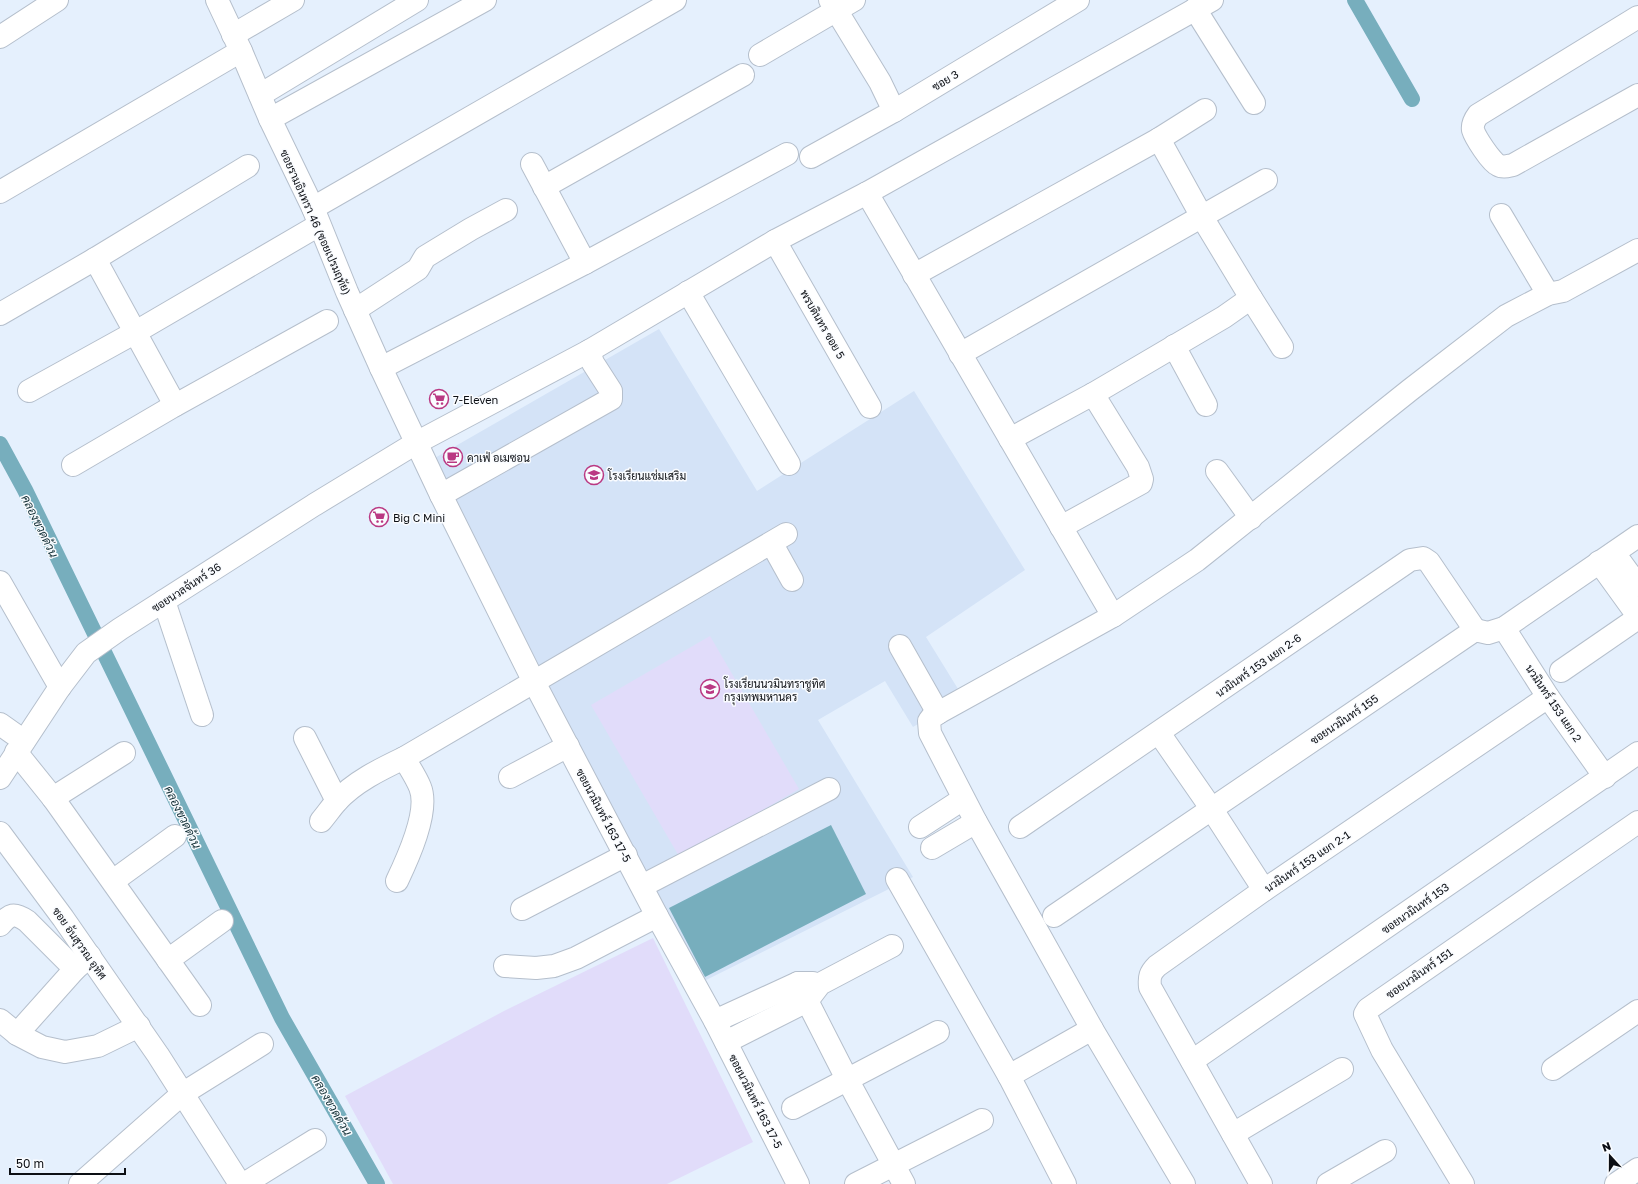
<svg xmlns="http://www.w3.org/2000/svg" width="1638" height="1184" font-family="'Golos Text',Sarabun,sans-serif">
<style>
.built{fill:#d4e3f7}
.green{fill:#e1dcfa}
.water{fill:#77aebd}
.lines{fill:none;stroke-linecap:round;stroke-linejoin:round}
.canal{stroke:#77aebd;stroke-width:16}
.minor-casing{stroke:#b5bfcc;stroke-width:24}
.minor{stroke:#fff;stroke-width:22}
.labels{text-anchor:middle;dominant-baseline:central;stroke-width:3;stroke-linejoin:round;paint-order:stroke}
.street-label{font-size:11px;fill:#0c0f14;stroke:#fafcff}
.poi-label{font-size:11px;fill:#0c0f14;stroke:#fafcff;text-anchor:start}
.water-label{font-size:12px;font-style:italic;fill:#112e35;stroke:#fafcff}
</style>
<rect width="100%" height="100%" fill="#e5f0fd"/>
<path class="built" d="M659,329L757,491L914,391L1025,570L926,637L963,697L913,727L885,681L818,720L913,877L700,983L433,459Z"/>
<g class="green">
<path d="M710,636L799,789L680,858L591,705Z"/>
<path d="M653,938L753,1142L667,1184H393L345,1096L504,1011Z"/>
</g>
<path class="water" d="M831,825L866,894L705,977L669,908Z"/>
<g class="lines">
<g class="canal">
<path d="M1355,0L1412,99"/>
<path d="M0,444L25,490L282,1018L377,1184"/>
</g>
<defs>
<g id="minor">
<path d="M217,0L241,51L270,119L313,208L347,292L381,368L441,495L534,682L657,916L715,1021L798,1184"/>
<path d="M830,0L880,82L894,111"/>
<path d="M1195,9L1254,103"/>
<path d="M1638,17L1478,115C1475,119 1472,124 1473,130C1475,137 1491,162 1498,165C1503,168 1508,166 1513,165L1638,95"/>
<path d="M233,35L293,0"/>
<path d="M0,37L57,0"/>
<path d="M760,55L854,0"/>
<path d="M260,95L417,0"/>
<path d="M270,119L485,0"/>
<path d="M1159,139L1202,217L1251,298"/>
<path d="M811,157L894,111L1078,0"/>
<path d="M532,164L585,263"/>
<path d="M544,187L743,75"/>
<path d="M0,192L241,51"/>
<path d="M867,193L1113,616"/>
<path d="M313,208L675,0"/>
<path d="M1501,215L1548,294"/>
<path d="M775,241L870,407"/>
<path d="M95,259L175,405"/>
<path d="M914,275L1159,139L1205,110"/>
<path d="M688,292L789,464"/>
<path d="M355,310L418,269L425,257L471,229L506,210"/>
<path d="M0,314L95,259L248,166"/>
<path d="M1174,346L1206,405"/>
<path d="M960,354L1266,180"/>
<path d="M381,368L585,263L787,154"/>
<path d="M29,391L134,333L319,225"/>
<path d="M1010,439L1093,394L1224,317L1251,298L1282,347"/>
<path d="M73,465L172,407L327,321"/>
<path d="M1217,471L1251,518"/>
<path d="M441,495L611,399V391L593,363L589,351"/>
<path d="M1061,527L1141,483L1142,479L1138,467L1093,394"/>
<path d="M772,544L792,580"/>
<path d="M1614,553L1638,586"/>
<path d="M1599,562L1638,616"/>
<path d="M0,582L60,687"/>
<path d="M164,601L202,715"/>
<path d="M1504,628L1548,697L1605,777"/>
<path d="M900,646L938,713"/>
<path d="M1561,671L1638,618"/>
<path d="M0,724L24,741"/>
<path d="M1159,733L1211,808L1264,890"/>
<path d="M305,738L337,801"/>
<path d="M16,752L53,798L200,1005"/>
<path d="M510,777L568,746"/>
<path d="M0,778L60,687L86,653L120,629L314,505L416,443L589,351L775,241L867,193L1212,0"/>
<path d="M53,798L124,753"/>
<path d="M321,821C326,815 331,808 336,802C354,782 381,769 404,758L786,534"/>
<path d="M920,827L963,799"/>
<path d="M1020,827L1410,560L1423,558L1429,562L1475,630"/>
<path d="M0,833L63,918L158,1055L240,1184"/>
<path d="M932,848L976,822"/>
<path d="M897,879L1009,1076L1065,1184"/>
<path d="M113,881L175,836"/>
<path d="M397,881C407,860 430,811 420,787C416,777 409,767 404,758"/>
<path d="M642,886L829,789"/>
<path d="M522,909L626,855"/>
<path d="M1054,916L1475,630L1488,633L1504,628L1638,536"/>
<path d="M0,925C10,914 14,912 27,921L75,969"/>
<path d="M168,960L222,921"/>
<path d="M505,966L536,968L554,966L576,958L657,916"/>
<path d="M798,983L847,1079L904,1184"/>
<path d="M0,1020L17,1034L42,1047L65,1052L98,1046L139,1026"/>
<path d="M715,1021L798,983H813"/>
<path d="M17,1034L75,969L90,956"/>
<path d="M726,1042L807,1001L820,984L892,946"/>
<path d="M1192,1061L1638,753"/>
<path d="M1553,1069L1638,1011"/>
<path d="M1009,1076L1092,1029"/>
<path d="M793,1108L938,1032"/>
<path d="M1233,1134L1342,1069"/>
<path d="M80,1184L182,1094L262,1044"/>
<path d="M244,1184L315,1140"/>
<path d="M856,1184L982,1120"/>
<path d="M1184,1184L1092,1029L1030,918L976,822L930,733L929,721L932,717L938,713L1113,616L1197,560L1410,390L1506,316L1548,294L1563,291L1638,250"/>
<path d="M1261,1184L1150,987C1149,977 1150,973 1157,966L1264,890L1548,697"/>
<path d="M1328,1184L1385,1151"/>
<path d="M1463,1184L1382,1050L1365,1014L1368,1009L1638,822"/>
<path d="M1616,1184L1638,1169"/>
</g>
</defs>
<use href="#minor" class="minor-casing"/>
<use href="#minor" class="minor"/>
</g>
<defs>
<symbol id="supermarket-ring" viewBox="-11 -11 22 22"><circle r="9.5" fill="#fafcff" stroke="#ba3983" stroke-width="1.5"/><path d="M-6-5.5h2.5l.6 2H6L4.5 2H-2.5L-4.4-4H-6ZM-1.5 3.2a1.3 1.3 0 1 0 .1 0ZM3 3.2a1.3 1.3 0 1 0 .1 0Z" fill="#ba3983"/></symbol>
<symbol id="cafe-ring" viewBox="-11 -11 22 22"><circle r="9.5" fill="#fafcff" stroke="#ba3983" stroke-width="1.5"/><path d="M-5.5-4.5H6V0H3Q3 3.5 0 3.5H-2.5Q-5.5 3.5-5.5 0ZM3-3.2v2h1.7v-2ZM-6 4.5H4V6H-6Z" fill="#ba3983"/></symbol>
<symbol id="school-ring" viewBox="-11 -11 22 22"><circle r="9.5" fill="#fafcff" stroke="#ba3983" stroke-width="1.5"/><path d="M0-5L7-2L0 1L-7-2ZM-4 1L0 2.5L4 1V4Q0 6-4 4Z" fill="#ba3983"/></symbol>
</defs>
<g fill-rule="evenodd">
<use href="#supermarket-ring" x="428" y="388" width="22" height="22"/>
<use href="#cafe-ring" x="442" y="446" width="22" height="22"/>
<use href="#school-ring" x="583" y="464" width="22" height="22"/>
<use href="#supermarket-ring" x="368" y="506" width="22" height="22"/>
<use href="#school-ring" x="699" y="678" width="22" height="22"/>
</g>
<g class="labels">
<g class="street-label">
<text transform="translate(945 80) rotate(-31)">ซอย 3</text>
<text transform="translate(316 222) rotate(66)">ซอยรามอินทรา 46 (ซอยเปรมฤทัย)</text>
<text transform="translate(823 324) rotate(60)">พรบดินทร ซอย 5</text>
<text transform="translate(186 587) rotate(-33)">ซอยนวลจันทร์ 36</text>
<text transform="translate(1258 665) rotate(-35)">นวมินทร์ 153 แยก 2-6</text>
<text transform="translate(1554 703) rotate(56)">นวมินทร์ 153 แยก 2</text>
<text transform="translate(1344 719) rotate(-34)">ซอยนวมินทร์ 155</text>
<text transform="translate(604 815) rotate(62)">ซอยนวมินทร์ 163 17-5</text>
<text transform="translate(1307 861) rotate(-34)">นวมินทร์ 153 แยก 2-1</text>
<text transform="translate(1415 908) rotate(-35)">ซอยนวมินทร์ 153</text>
<text transform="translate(80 943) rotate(55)">ซอย อ้นสุวรณ อุทิศ</text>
<text transform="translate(1419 973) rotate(-35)">ซอยนวมินทร์ 151</text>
<text transform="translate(756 1101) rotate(63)">ซอยนวมินทร์ 163 17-5</text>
</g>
<g class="poi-label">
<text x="453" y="399">7-Eleven</text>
<text x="467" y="457">คาเฟ่ อเมซอน</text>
<text x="608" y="475">โรงเรียนแช่มเสริม</text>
<text x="393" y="517">Big C Mini</text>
<text x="724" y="683">โรงเรียนนวมินทราชูทิศ<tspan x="724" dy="13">กรุงเทพมหานคร</tspan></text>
</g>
<g class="water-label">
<text transform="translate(40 526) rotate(64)">คลองขวดด้วน</text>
<text transform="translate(183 817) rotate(64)">คลองขวดด้วน</text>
<text transform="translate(332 1105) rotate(60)">คลองขวดด้วน</text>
</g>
</g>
<g transform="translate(1610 1156) rotate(339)" stroke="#fafcff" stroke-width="3" paint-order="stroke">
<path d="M0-3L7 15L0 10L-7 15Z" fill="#0c0f14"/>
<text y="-6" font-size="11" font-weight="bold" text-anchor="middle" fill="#0c0f14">N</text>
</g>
<path d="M10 1168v6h115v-6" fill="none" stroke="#0c0f14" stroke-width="2"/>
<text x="16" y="1168" font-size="12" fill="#0c0f14" stroke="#fafcff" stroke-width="3" paint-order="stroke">50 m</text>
</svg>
